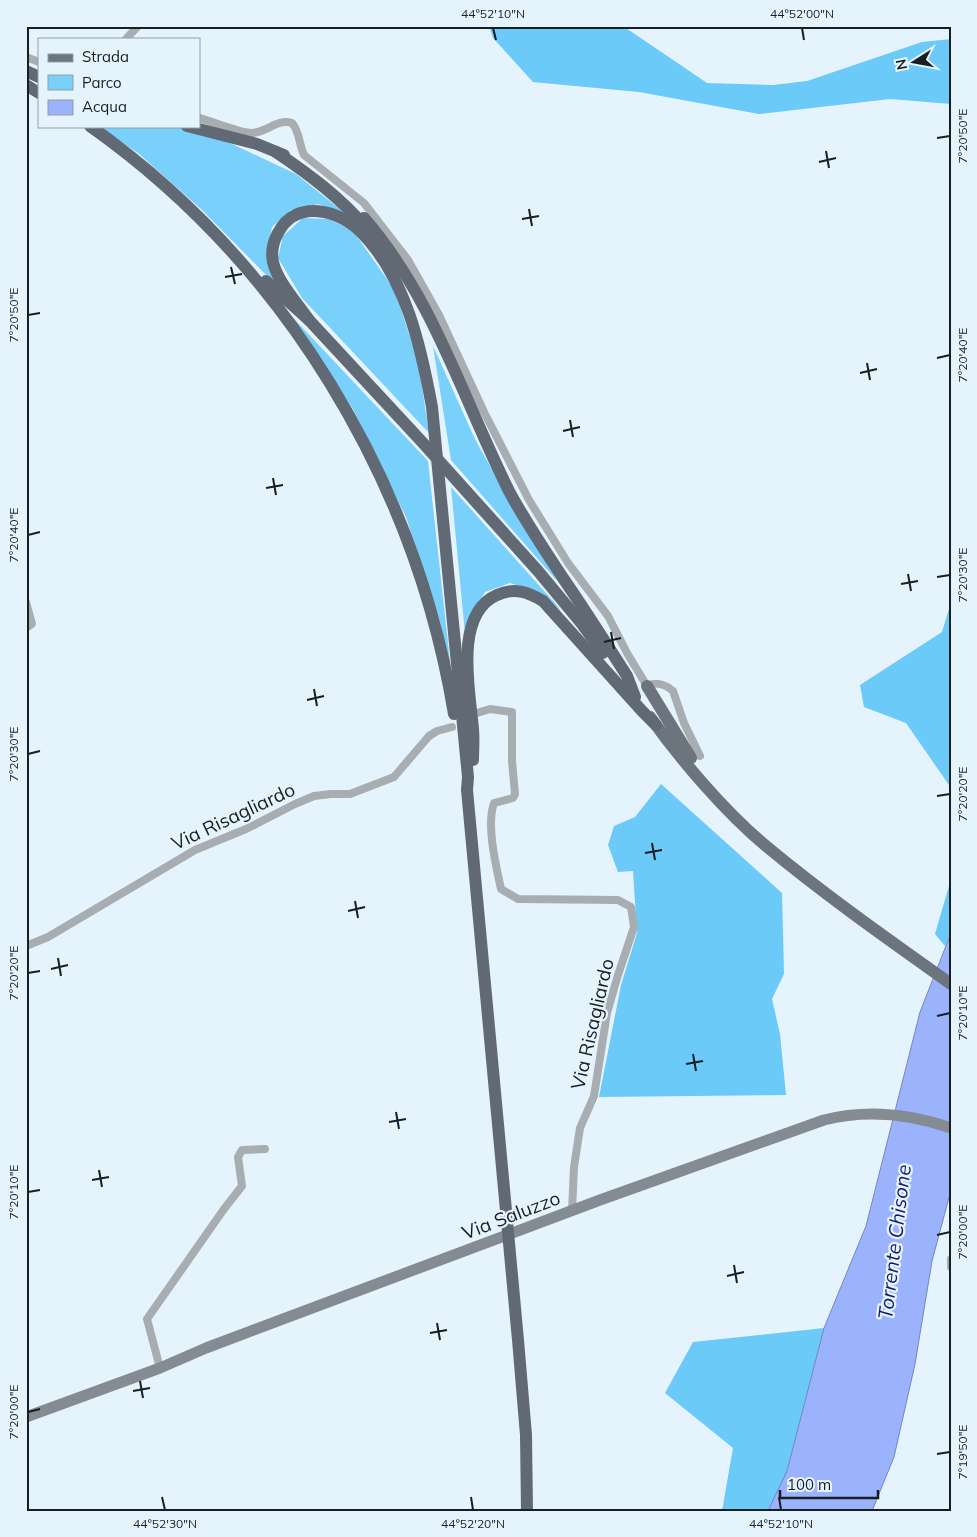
<svg xmlns="http://www.w3.org/2000/svg" width="977" height="1537" font-family="Mulish,sans-serif">
<style>
.green{fill:#79d0fb}
.forest{fill:#6bcaf8}
.water{fill:#9bb2fd;stroke:#7486bb}
.lines{fill:none;stroke-linecap:round;stroke-linejoin:round}
.minor{stroke:#a8adb2;stroke-width:8}
.secondary{stroke:#858b93;stroke-width:11}
.primary{stroke:#6c747d;stroke-width:12}
.trunk{stroke:#616a74;stroke-width:12}
.ticks{fill:none;stroke:#191e21;stroke-width:2}
.labels{text-anchor:middle;dominant-baseline:central;stroke-width:4.5;stroke-linejoin:round;paint-order:stroke}
.street-label{font-size:19px;fill:#191e21;stroke:#e5f4fc}
.water-label{font-size:20px;font-style:italic;fill:#14196d;stroke:#e5f4fc}
.neatline{fill:none;stroke:#191e21;stroke-width:2}
.ticks-label{font-size:12px;text-anchor:middle;fill:#191e21}
</style>
<rect width="100%" height="100%" fill="#e5f4fc"/>
<g class="green">
<path d="M97,126H174L215,136L296,174L346,214L318,204L291,210L272,227L267,255L277,286L201,209L138,153Z"/>
<path d="M303,218L329,219L353,231L394,289L418,361L429,433L302,298L278,258L283,236Z"/>
<path d="M281,305L428,461L451,671L440,621L406,517L353,409Z"/>
<path d="M433,346L475,439L511,504L559,583L451,460Z"/>
<path d="M451,487L562,611L540,593L510,583L485,592L473,612L465,634Z"/>
</g>
<g class="forest">
<path d="M489,26H623L707,83L773,85L807,81L922,42L951,39V104L890,99L759,114L639,92L533,82L493,38Z"/>
<path d="M951,602V788L906,723L864,707L860,685L942,632Z"/>
<path d="M661,784L782,893L784,974L772,999L780,1034L786,1095L599,1097L621,985L637,933L633,871L618,872L608,845L614,826L635,817Z"/>
<path d="M951,879V933L945,946L935,934Z"/>
<path d="M824,1328L787,1471L768,1511H722L733,1448L665,1393L693,1342Z"/>
</g>
<path class="water" d="M951,933V1190L932,1261L915,1364L894,1457L872,1511H768L787,1471L824,1328L866,1226L920,1012Z"/>
<g class="lines">
<g class="minor">
<path d="M126,39L138,26"/>
<path d="M26,57L39,62"/>
<path d="M199,118C211,121 240,133 251,133C266,133 278,118 292,123C300,132 299,145 304,155L364,203L408,260L439,315L484,412L529,500L568,563L608,616L627,653L647,686C656,681 666,685 673,691L684,723L700,756"/>
<path d="M26,602L32,624L26,628"/>
<path d="M477,713L490,709L512,712V761L515,794L513,798L494,803C486,825 496,866 501,889L518,899L618,900L631,907L634,927L618,975L607,1013L594,1096L580,1128L574,1167L572,1211"/>
<path d="M26,946L48,937L195,850L246,829L295,804L314,796L331,794H350L394,777L429,736L437,731L452,727"/>
<path d="M951,1259V1267"/>
<path d="M160,1368L147,1319L224,1209L242,1186L238,1157L242,1150L265,1149"/>
</g>
<path class="secondary" d="M26,1417L160,1368L206,1348L600,1200L824,1120C867,1109 910,1114 951,1128"/>
<g class="primary">
<path d="M647,686L691,758"/>
<path d="M650,717C681,760 725,812 766,846C825,895 889,940 951,984"/>
</g>
<g class="trunk">
<path d="M26,71L39,77"/>
<path d="M26,85L39,93"/>
<path d="M90,126C285,264 415,480 454,714"/>
<path d="M187,126L257,144L284,155"/>
<path d="M276,152C310,175 341,198 367,229"/>
<path d="M364,218C433,297 463,399 509,491C525,521 544,549 563,578C585,610 606,643 627,676L635,697"/>
<path d="M266,281L309,320L423,443L538,571L582,624L603,653"/>
<path d="M309,320C298,304 277,281 273,262C271,252 273,242 278,233C296,198 340,210 362,233C406,278 421,347 432,407L468,777L467,790L518,1340L526,1435L527,1511"/>
<path d="M473,760C473,750 474,740 473,729C470,692 453,614 497,595C514,587 528,592 543,601L642,711L656,725"/>
</g>
</g>
<path class="ticks" d="M493,28L496,40M802,28L804,40M937,138L950,136M826,151L829,168M819,162L836,158M529,209L532,226M522,219L539,216M231,267L235,284M225,277L242,274M28,315L40,313M937,358L950,355M867,363L870,380M860,373L877,369M570,420L573,437M563,431L580,427M273,478L276,495M266,488L283,485M28,535L40,532M908,574L911,591M937,577L950,575M901,584L918,581M611,632L614,649M604,642L621,638M314,689L317,706M307,700L324,696M28,754L40,751M937,796L950,794M652,843L655,860M645,853L662,850M355,901L358,918M348,911L365,907M58,958L61,976M51,969L68,965M28,973L40,971M937,1016L950,1013M693,1054L696,1071M686,1064L703,1061M396,1112L399,1129M389,1122L406,1119M99,1170L102,1187M92,1180L109,1177M28,1192L40,1190M937,1235L950,1232M734,1265L737,1283M727,1276L744,1272M437,1323L440,1340M430,1333L447,1330M140,1381L143,1398M133,1391L150,1388M28,1412L40,1409M937,1454L950,1452M162,1497L165,1510M471,1497L473,1510M779,1497L781,1510"/>
<g class="labels">
<g class="street-label">
<text transform="translate(233 816) rotate(-25)">Via Risagliardo</text>
<text transform="translate(592 1024) rotate(-77)">Via Risagliardo</text>
<text transform="translate(511 1215) rotate(-21)">Via Saluzzo</text>
</g>
<g class="water-label">
<text transform="translate(894 1242) rotate(-83)">Torrente Chisone</text>
</g>
</g>
<rect width="977" height="1537" fill="none" stroke="#e5f4fc" stroke-width="55"/>
<rect x="38" y="38" width="162" height="90" fill="#e5f4fc" stroke="#939ea4"/>
<rect x="48" y="54" width="25" height="8" fill="#6c747d" stroke="#939ea4"/>
<text x="82" y="62" font-size="15" fill="#191e21">Strada</text>
<rect x="48" y="75" width="25" height="15" fill="#79d0fb" stroke="#939ea4"/>
<text x="82" y="88" font-size="15" fill="#191e21">Parco</text>
<rect x="48" y="100" width="25" height="15" fill="#9bb2fd" stroke="#939ea4"/>
<text x="82" y="112" font-size="15" fill="#191e21">Acqua</text>
<g transform="translate(914 62) rotate(259)" stroke="#e5f4fc" stroke-width="4" paint-order="stroke">
<path d="M0-4L9 19L0 12L-9 19Z" fill="#191e21"/>
<text y="-8" font-size="14" font-weight="bold" text-anchor="middle" fill="#191e21">N</text>
</g>
<path d="M780 1490v8h98v-8" fill="none" stroke="#191e21" stroke-width="2.5"/>
<text x="787" y="1490" font-size="15" fill="#191e21" stroke="#e5f4fc" stroke-width="4" paint-order="stroke">100 m</text>
<rect x="28" y="28" width="922" height="1482" class="neatline"/>
<g class="ticks-label">
<text x="493" y="18">44°52'10"N</text>
<text x="802" y="18">44°52'00"N</text>
<text transform="translate(963 136) rotate(-90)" y="4">7°20'50"E</text>
<text transform="translate(14 315) rotate(-90)" y="4">7°20'50"E</text>
<text transform="translate(963 355) rotate(-90)" y="4">7°20'40"E</text>
<text transform="translate(14 535) rotate(-90)" y="4">7°20'40"E</text>
<text transform="translate(963 575) rotate(-90)" y="4">7°20'30"E</text>
<text transform="translate(14 754) rotate(-90)" y="4">7°20'30"E</text>
<text transform="translate(963 794) rotate(-90)" y="4">7°20'20"E</text>
<text transform="translate(14 973) rotate(-90)" y="4">7°20'20"E</text>
<text transform="translate(963 1013) rotate(-90)" y="4">7°20'10"E</text>
<text transform="translate(14 1192) rotate(-90)" y="4">7°20'10"E</text>
<text transform="translate(963 1232) rotate(-90)" y="4">7°20'00"E</text>
<text transform="translate(14 1412) rotate(-90)" y="4">7°20'00"E</text>
<text transform="translate(963 1452) rotate(-90)" y="4">7°19'50"E</text>
<text x="165" y="1528">44°52'30"N</text>
<text x="473" y="1528">44°52'20"N</text>
<text x="781" y="1528">44°52'10"N</text>
</g>
</svg>
